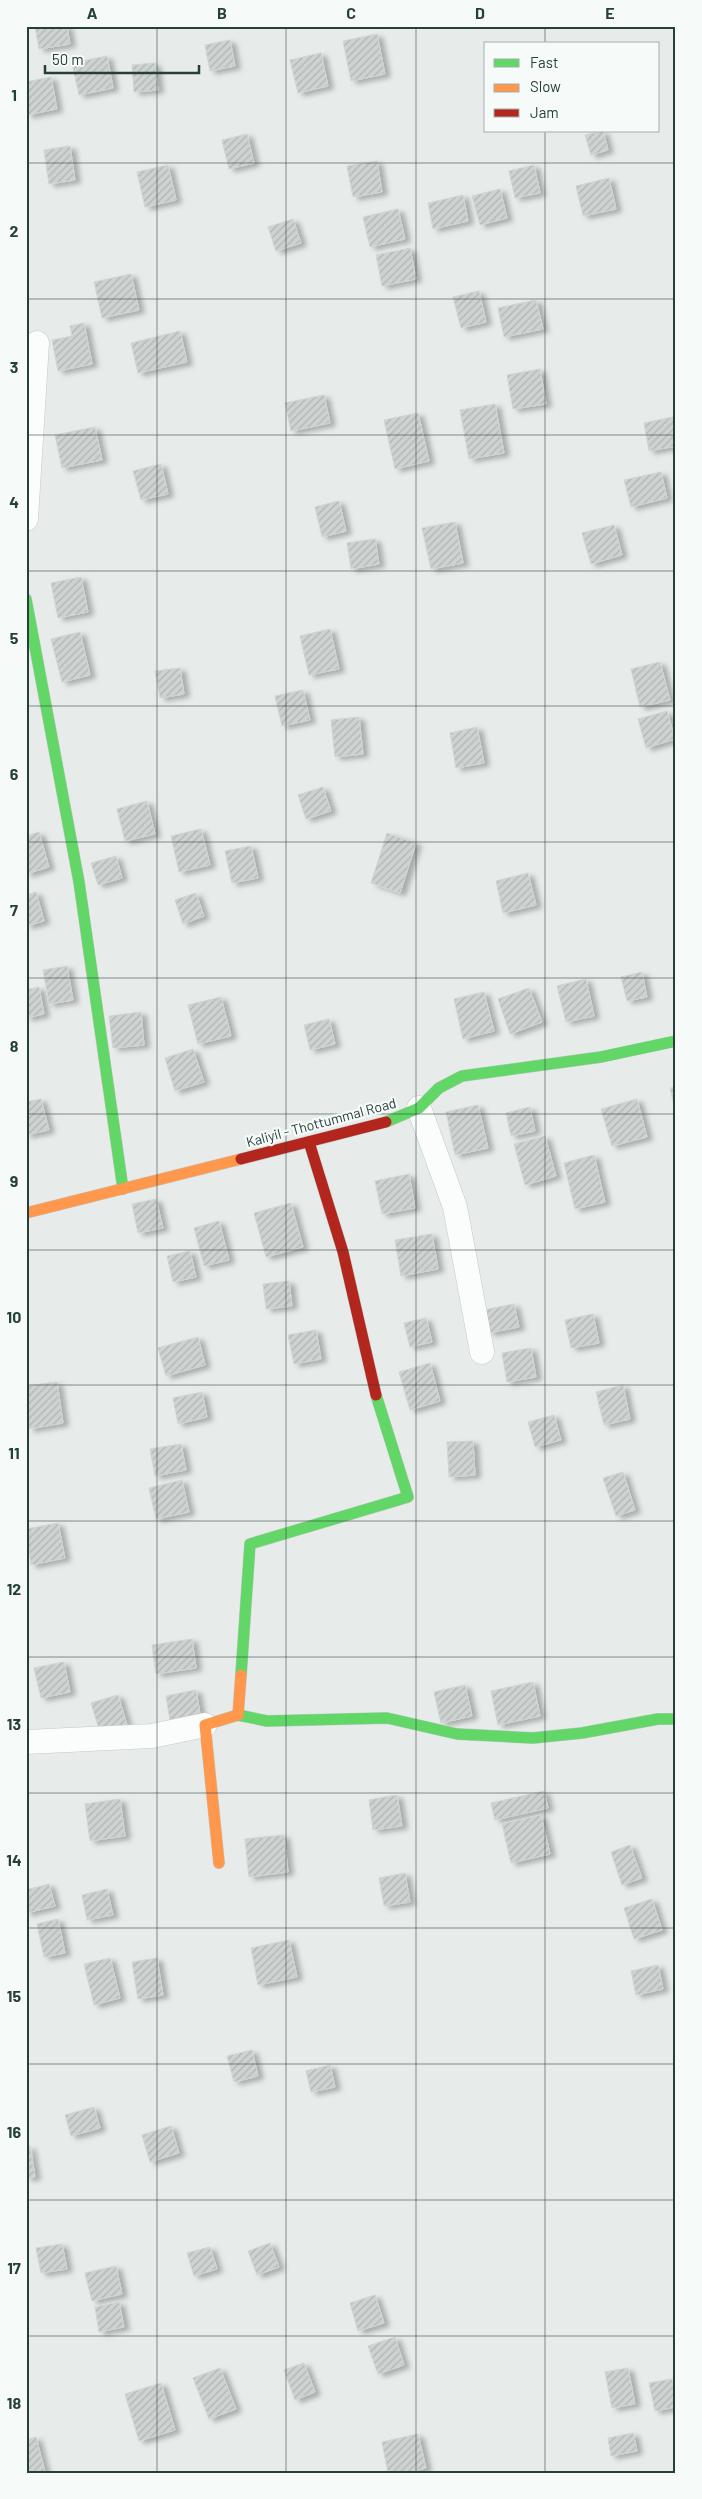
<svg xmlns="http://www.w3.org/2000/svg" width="702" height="2499" font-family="Barlow,sans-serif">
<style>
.building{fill:url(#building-hatch);stroke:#d0d5d3;filter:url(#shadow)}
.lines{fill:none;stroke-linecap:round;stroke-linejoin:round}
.street-casing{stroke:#c4c9c7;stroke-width:25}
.fast-casing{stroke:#c3c9c7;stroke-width:12}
.slow-casing{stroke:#c3c9c7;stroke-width:12}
.jam-casing{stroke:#c3c9c7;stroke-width:12}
.street{stroke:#fbfcfc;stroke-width:24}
.fast{stroke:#63d668;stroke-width:11}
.slow{stroke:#ff974d;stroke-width:11}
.jam{stroke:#b3261e;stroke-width:11}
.grid{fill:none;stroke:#253f3a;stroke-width:1;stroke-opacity:0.55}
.labels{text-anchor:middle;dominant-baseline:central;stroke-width:4.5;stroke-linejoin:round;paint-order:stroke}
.street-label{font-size:14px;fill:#253f3a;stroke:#f6faf8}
.neatline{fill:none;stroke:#253f3a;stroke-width:2}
.grid-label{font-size:16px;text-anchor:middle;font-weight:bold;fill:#253f3a}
</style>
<defs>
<pattern id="building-hatch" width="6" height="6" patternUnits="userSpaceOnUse" patternTransform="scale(1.25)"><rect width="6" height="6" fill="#ced3d1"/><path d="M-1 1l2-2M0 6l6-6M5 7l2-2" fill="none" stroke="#b1b6b4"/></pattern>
<filter id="shadow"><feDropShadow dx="5.5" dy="3" stdDeviation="2.5" flood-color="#0004"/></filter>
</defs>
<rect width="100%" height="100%" fill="#e7ecea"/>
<g class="building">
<path d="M35,26H67L70,44L39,49Z"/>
<path d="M377,34L385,74L351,81L343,41Z"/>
<path d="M230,40L235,66L210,71L205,45Z"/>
<path d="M321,53L328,86L298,93L290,60Z"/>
<path d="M107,56L113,88L79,95L72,63Z"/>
<path d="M155,63L158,90L134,92L132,65Z"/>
<path d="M51,77L57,109L27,115L26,82Z"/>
<path d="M603,131L608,150L591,155L585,135Z"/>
<path d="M247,134L254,163L229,169L222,140Z"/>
<path d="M70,146L75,180L49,184L44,150Z"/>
<path d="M377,161L382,192L353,197L347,166Z"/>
<path d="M168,165L176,200L145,207L137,172Z"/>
<path d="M534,165L540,193L515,198L509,171Z"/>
<path d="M609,178L616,209L583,216L576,186Z"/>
<path d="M500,189L507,218L480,225L472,196Z"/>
<path d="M463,195L468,221L433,229L428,203Z"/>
<path d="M398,209L405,239L370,247L363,217Z"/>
<path d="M293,219L301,243L276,251L268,227Z"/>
<path d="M410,248L416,279L382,286L376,255Z"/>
<path d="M131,274L139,310L102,318L94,282Z"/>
<path d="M479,291L486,322L461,328L453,297Z"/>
<path d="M536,300L543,329L504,337L498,308Z"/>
<path d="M84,323L92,364L58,371L52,340L72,336L70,326Z"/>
<path d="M180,331L187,362L138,373L131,343Z"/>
<path d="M540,369L546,404L513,409L507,375Z"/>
<path d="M324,395L330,423L291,431L285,403Z"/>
<path d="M495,404L504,453L469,459L460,410Z"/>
<path d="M418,413L429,461L395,469L384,420Z"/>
<path d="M673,417L676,446L649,451L644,423Z"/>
<path d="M95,427L102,460L62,468L55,435Z"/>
<path d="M161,464L168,494L141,500L133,471Z"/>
<path d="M661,472L667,498L631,507L624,480Z"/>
<path d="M339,501L346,531L322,537L315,507Z"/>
<path d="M455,522L463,563L431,569L422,528Z"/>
<path d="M614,525L622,555L591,564L582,533Z"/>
<path d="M375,539L379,564L351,569L347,543Z"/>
<path d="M81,577L88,612L58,618L51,583Z"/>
<path d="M330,629L339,669L309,675L300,636Z"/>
<path d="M80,632L90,675L62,682L51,639Z"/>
<path d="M660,662L670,700L640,707L631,669Z"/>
<path d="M180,668L184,694L160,698L155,671Z"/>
<path d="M303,690L310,720L282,726L275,696Z"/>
<path d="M667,711L675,739L646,748L638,719Z"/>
<path d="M359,717L363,754L335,757L331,720Z"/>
<path d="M477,727L484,763L456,768L450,733Z"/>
<path d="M323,787L331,811L306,819L298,795Z"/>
<path d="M147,801L155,834L125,841L117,809Z"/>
<path d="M201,829L210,865L179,872L171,836Z"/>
<path d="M39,832L49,867L26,874V836Z"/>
<path d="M387,833L416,843L400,893L371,883Z"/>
<path d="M251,846L258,878L232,883L225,851Z"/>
<path d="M116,856L122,878L98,885L91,863Z"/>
<path d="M528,873L536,905L503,913L496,881Z"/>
<path d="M36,892L44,921L26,926V895Z"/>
<path d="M196,893L204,916L183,924L175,900Z"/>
<path d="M67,966L73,1000L49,1004L43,970Z"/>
<path d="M642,972L647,997L627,1001L621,977Z"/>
<path d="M586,979L594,1016L566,1022L557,986Z"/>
<path d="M39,987L44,1014L26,1018V990Z"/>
<path d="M529,988L542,1022L510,1034L498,999Z"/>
<path d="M484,992L494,1031L463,1039L454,999Z"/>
<path d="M221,997L231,1036L198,1044L188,1005Z"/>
<path d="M141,1012L144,1045L113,1048L109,1016Z"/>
<path d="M329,1019L335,1044L310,1050L304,1025Z"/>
<path d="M193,1049L204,1082L175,1091L165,1058Z"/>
<path d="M676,1087V1114L670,1088Z"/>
<path d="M41,1099L49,1130L26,1135V1102Z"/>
<path d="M637,1099L647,1137L612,1146L601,1109Z"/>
<path d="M478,1105L488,1148L455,1155L446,1112Z"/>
<path d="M530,1107L535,1131L511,1136L506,1113Z"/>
<path d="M545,1136L556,1176L525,1185L514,1144Z"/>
<path d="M594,1155L605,1202L575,1209L564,1163Z"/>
<path d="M409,1174L415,1208L382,1214L375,1181Z"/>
<path d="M156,1199L163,1228L138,1233L132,1204Z"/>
<path d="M291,1203L303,1247L266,1257L254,1213Z"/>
<path d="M219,1221L229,1260L204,1266L194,1228Z"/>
<path d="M432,1234L438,1269L401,1276L395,1240Z"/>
<path d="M190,1251L196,1277L173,1282L167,1256Z"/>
<path d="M289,1281L292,1306L266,1309L263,1284Z"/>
<path d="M514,1304L519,1327L489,1333L484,1310Z"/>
<path d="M593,1314L599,1343L571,1348L565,1320Z"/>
<path d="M426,1318L432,1342L410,1347L404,1323Z"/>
<path d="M316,1330L321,1359L294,1364L288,1335Z"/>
<path d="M198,1337L205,1365L166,1376L158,1348Z"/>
<path d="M531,1348L536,1377L507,1382L502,1353Z"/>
<path d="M430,1363L440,1401L410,1410L399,1372Z"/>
<path d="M57,1382L63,1423L29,1429L26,1386Z"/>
<path d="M623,1385L630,1419L604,1425L596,1392Z"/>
<path d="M202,1392L207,1417L178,1424L173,1398Z"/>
<path d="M554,1415L561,1440L535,1447L528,1422Z"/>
<path d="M473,1441L475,1475L449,1477L447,1442Z"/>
<path d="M181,1444L186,1470L155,1476L150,1449Z"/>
<path d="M623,1472L635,1510L616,1516L603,1478Z"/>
<path d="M182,1480L189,1512L156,1519L149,1488Z"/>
<path d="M58,1523L65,1558L31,1565L26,1529Z"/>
<path d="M192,1639L196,1668L156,1674L152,1645Z"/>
<path d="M64,1662L70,1692L41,1698L34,1668Z"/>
<path d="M533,1682L540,1716L498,1725L491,1691Z"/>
<path d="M465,1685L472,1716L441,1723L434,1692Z"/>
<path d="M196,1690L201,1720L171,1726L166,1696Z"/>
<path d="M118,1695L128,1728L101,1736L91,1703Z"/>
<path d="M544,1791L548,1808L495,1820L491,1803Z"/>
<path d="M397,1795L402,1826L373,1830L369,1800Z"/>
<path d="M120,1799L125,1836L90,1841L85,1804Z"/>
<path d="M541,1815L550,1854L511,1863L502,1824Z"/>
<path d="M284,1835L288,1872L249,1877L245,1839Z"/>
<path d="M630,1845L642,1878L622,1885L611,1852Z"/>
<path d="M405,1873L410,1902L384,1906L379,1878Z"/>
<path d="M49,1884L55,1906L26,1913V1890Z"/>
<path d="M107,1889L113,1915L87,1920L82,1895Z"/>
<path d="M652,1899L662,1930L634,1939L624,1908Z"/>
<path d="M58,1919L65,1953L44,1957L37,1924Z"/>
<path d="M289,1940L297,1977L258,1985L251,1948Z"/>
<path d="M110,1958L120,1998L94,2005L84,1964Z"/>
<path d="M157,1958L163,1995L138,1999L132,1962Z"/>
<path d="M658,1965L663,1989L636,1995L631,1971Z"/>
<path d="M252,2050L258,2076L234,2082L227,2056Z"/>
<path d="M330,2065L335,2087L311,2092L306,2071Z"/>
<path d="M94,2107L100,2128L71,2136L65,2115Z"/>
<path d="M171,2126L179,2153L150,2162L142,2135Z"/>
<path d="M30,2146L35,2177L26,2178V2147Z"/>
<path d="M270,2243L279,2267L257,2275L248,2251Z"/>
<path d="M62,2244L67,2269L41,2273L36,2248Z"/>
<path d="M210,2247L217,2269L194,2276L187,2253Z"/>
<path d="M116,2266L122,2294L92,2301L85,2273Z"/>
<path d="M375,2295L384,2323L358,2331L350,2303Z"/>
<path d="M119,2302L124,2327L99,2332L95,2307Z"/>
<path d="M395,2337L404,2365L378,2374L368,2346Z"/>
<path d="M304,2363L315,2392L295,2400L284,2370Z"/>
<path d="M220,2368L236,2409L209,2419L193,2378Z"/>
<path d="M628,2368L635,2404L612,2408L605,2372Z"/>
<path d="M672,2379L676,2407L655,2411L649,2383Z"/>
<path d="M161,2383L175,2430L139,2441L125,2394Z"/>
<path d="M633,2433L637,2451L611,2456L608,2438Z"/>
<path d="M418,2434L426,2468L406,2473H388L382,2442Z"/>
<path d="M36,2437L45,2472L26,2473V2440Z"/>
</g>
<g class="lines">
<defs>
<g id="street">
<path d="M26,519L37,343"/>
<path d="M419,1108L455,1207L482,1352"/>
<path d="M26,1742L152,1736L205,1725"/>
</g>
<g id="fast">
<path d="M26,599L79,882L123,1189"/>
<path d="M386,1122L419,1108L439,1088L462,1076L601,1057L676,1041"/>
<path d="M241,1675L250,1544L408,1497L376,1395"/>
<path d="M238,1715L267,1721L387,1718L457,1734L533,1738L582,1733L658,1719H676"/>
</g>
<g id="slow">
<path d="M26,1213L241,1159"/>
<path d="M219,1863L205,1725L238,1715L241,1675"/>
</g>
<g id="jam">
<path d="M309,1142L343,1252L376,1395"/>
<path d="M241,1159L386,1122"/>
</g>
</defs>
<use href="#street" class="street-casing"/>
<use href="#fast" class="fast-casing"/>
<use href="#slow" class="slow-casing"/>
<use href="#jam" class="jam-casing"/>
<use href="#street" class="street"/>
<use href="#fast" class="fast"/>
<use href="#slow" class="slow"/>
<use href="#jam" class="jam"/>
</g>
<path class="grid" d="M157,26V2473M286,26V2473M416,26V2473M545,26V44M545,131V2473M26,163H676M26,299H676M26,435H676M26,571H676M26,706H676M26,842H676M26,978H676M26,1114H676M26,1250H676M26,1385H676M26,1521H676M26,1657H676M26,1793H676M26,1928H676M26,2064H676M26,2200H676M26,2336H676"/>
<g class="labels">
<g class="street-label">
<text transform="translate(321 1122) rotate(-15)">Kaliyil - Thottummal Road</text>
</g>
</g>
<rect width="702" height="2499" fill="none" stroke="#f6faf8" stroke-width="55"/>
<rect x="484" y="42" width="175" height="90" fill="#f6faf8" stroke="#a2afac"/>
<rect x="494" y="59" width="25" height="8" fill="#63d668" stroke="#a2afac"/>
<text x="530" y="68" font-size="15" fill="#253f3a">Fast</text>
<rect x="494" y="84" width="25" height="8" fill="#ff974d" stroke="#a2afac"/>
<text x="530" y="92" font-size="15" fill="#253f3a">Slow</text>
<rect x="494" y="109" width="25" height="8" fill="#b3261e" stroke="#a2afac"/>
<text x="530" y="118" font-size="15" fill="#253f3a">Jam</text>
<path d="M45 65v8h154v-8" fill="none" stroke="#253f3a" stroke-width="2.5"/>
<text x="52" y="65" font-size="15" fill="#253f3a" stroke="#f6faf8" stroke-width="4" paint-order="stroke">50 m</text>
<rect x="28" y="28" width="646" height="2444" class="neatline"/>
<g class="grid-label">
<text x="92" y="19">A</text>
<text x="222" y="19">B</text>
<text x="351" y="19">C</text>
<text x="480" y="19">D</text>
<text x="610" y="19">E</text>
<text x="14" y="101">1</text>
<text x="14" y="237">2</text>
<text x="14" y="373">3</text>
<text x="14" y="508">4</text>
<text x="14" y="644">5</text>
<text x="14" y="780">6</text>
<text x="14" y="916">7</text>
<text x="14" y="1052">8</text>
<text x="14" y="1187">9</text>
<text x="14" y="1323">10</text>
<text x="14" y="1459">11</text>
<text x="14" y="1595">12</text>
<text x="14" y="1730">13</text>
<text x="14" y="1866">14</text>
<text x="14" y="2002">15</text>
<text x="14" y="2138">16</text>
<text x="14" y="2274">17</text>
<text x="14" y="2409">18</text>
</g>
</svg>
